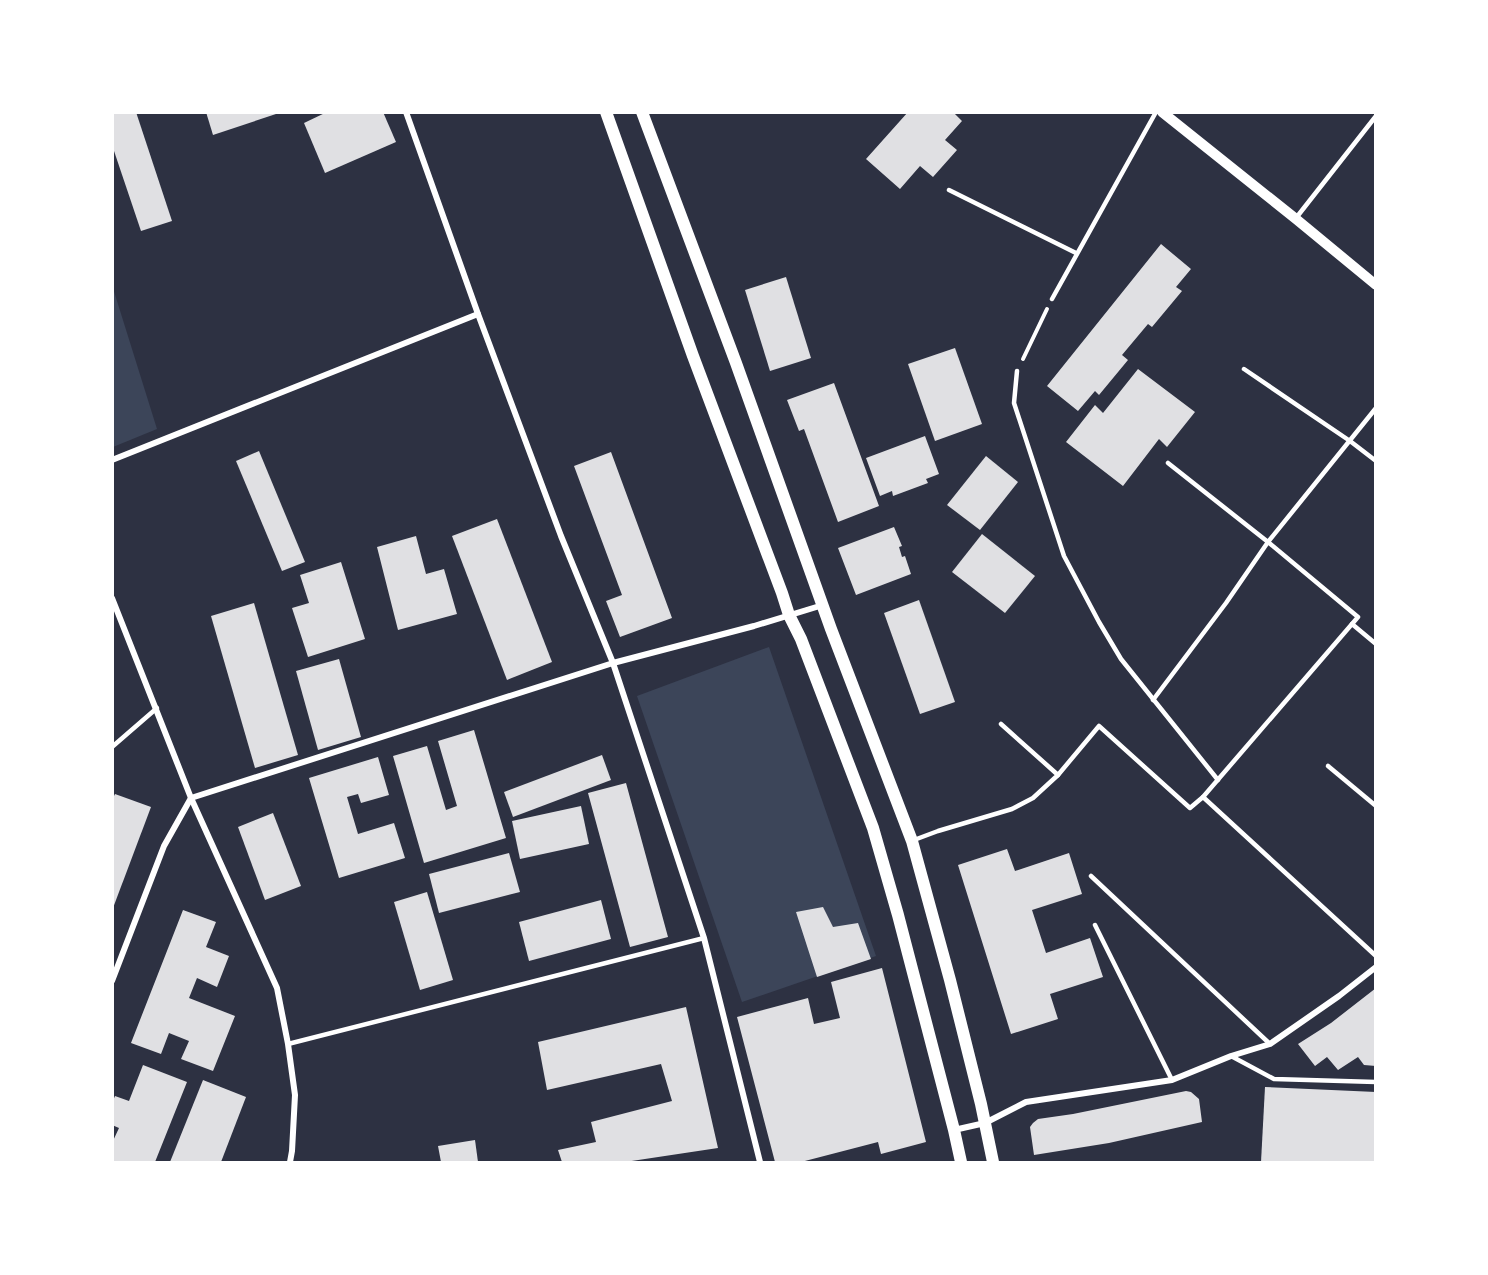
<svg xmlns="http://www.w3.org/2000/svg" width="1488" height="1275" font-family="'Sofia Sans Condensed',sans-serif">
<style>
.green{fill:#3c4559}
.building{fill:#e0e0e3}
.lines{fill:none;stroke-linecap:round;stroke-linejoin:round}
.path{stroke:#fff;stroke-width:4}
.service{stroke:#fff;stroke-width:4.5}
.minor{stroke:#fff;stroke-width:6}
.tertiary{stroke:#fff;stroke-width:10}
.secondary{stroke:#fff;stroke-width:12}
</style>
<rect width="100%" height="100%" fill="#2d3142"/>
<g class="green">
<path d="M112,285L157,429L113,447H112Z"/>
<path d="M769,647L876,956L742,1002L637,696Z"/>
</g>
<g class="building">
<path d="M112,112H136L172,221L141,231L112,145Z"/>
<path d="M206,112H279V113L213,135Z"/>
<path d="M327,112H383L396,142L325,173L304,123Z"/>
<path d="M908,112H953L962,121L945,140L957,150L933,177L920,166L900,189L866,159Z"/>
<path d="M1161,244L1191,269L1176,287L1182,291L1152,327L1148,324L1122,355L1128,360L1099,395L1095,391L1078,411L1047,386Z"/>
<path d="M786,277L811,358L770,371L745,290Z"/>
<path d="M955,348L982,424L935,441L908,364Z"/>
<path d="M1138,369L1195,412L1167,447L1159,439L1123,486L1066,442L1095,405L1103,413Z"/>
<path d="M834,383L879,506L838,522L804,429L799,431L787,400Z"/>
<path d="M925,436L939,474L926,479L928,483L893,496L892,491L880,496L866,458Z"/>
<path d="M259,451L305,562L282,571L236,461Z"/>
<path d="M611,452L672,618L620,637L606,601L622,595L574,466Z"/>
<path d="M986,456L1018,482L980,530L947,505Z"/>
<path d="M497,519L552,662L507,680L452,536Z"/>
<path d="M894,527L902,546L899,547L902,557L905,556L911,574L856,595L838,548Z"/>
<path d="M982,534L1035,576L1005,613L952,572Z"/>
<path d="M416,536L426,574L444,569L457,614L398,630L377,547Z"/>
<path d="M341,562L365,639L308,657L292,608L309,603L300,575Z"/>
<path d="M919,600L955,702L920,714L884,613Z"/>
<path d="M254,603L298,755L255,768L211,616Z"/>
<path d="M339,659L361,737L318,750L296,671Z"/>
<path d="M474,730L506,838L424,863L393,756L427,746L446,810L457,806L438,741Z"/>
<path d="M602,755L611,780L513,817L504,792Z"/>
<path d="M378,757L389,795L361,803L358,794L347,797L358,834L394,823L405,858L339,878L309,778Z"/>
<path d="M626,783L668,937L630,947L588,793Z"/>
<path d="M115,794L151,807L113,908L112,800Z"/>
<path d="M581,806L589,844L520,859L512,821Z"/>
<path d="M273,813L301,886L265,900L238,827Z"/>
<path d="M1007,849L1015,871L1069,853L1082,894L1032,910L1046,953L1090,938L1103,977L1050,994L1058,1019L1011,1034L958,865Z"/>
<path d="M509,853L520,892L439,913L429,874Z"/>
<path d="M427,892L453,980L420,990L394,902Z"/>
<path d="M601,900L611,939L529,961L519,922Z"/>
<path d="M823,907L833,927L858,923L871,959L817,977L796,912Z"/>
<path d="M183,910L216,922L206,947L229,956L217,987L197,978L189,998L235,1016L213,1071L181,1059L189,1041L169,1033L161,1054L131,1043Z"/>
<path d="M882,968L926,1142L881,1154L878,1142L801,1162H775L737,1017L808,998L814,1024L840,1018L831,982Z"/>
<path d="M1376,988V1066L1364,1065L1358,1057L1338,1070L1327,1057L1315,1066L1298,1044L1331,1023Z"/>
<path d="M686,1007L718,1148L625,1162H562L558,1150L596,1142L591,1122L672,1101L661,1064L547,1090L538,1042Z"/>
<path d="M143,1065L187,1082L155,1162H112V1143L119,1128L112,1125V1103L115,1096L129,1101Z"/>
<path d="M203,1080L246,1097L221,1162H170Z"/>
<path d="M1265,1087L1376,1092V1162H1261Z"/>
<path d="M1186,1091L1191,1092L1199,1099L1202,1122L1109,1143L1034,1155L1030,1127L1033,1123L1038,1119L1073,1114Z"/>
<path d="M475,1140L478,1162H441L438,1146Z"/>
</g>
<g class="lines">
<path class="path" d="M1023,359L1047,309"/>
<g class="service">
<path d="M949,190L1076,253"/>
<path d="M1296,218L1376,116"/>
<path d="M1052,299L1156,112"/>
<path d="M1244,369L1350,441L1376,461"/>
<path d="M1017,371L1014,403L1064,556L1099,622L1121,659L1218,780"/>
<path d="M1168,463L1268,542L1358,617L1352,624L1376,644"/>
<path d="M1153,700L1226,603L1268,542L1376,408"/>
<path d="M112,747L157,708"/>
<path d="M1328,766L1376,806"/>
<path d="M1058,775L1099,726L1190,808L1203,797L1376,956"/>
<path d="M1203,797L1352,624"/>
<path d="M914,840L938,831L1012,809L1033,798L1058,775L1001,724"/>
<path d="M1091,876L1270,1044"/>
<path d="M1095,925L1172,1080"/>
<path d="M288,1044L704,938"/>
<path d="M1231,1056L1274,1079L1376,1082"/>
</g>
<g class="minor">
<path d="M406,112L478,314L561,536L613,663L704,938L760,1162"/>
<path d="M112,460L478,314"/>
<path d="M112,598L191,798L277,988L288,1044L295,1095L292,1151L290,1162"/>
<path d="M112,981L164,846L191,798L613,663L754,626L823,605"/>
<path d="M954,1130L985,1123L1026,1102L1172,1080L1231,1056L1270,1044L1339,996L1376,967"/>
</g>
<path class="tertiary" d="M1162,112L1296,219L1376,285"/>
<g class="secondary">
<path d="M606,112L693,356L782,593L789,615L801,639L873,828L898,915L954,1130L961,1162"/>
<path d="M642,112L736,363L831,629L912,841L950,980L981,1104L993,1162"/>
</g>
</g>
<rect width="1488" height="1275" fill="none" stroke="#ffffff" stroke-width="228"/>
</svg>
